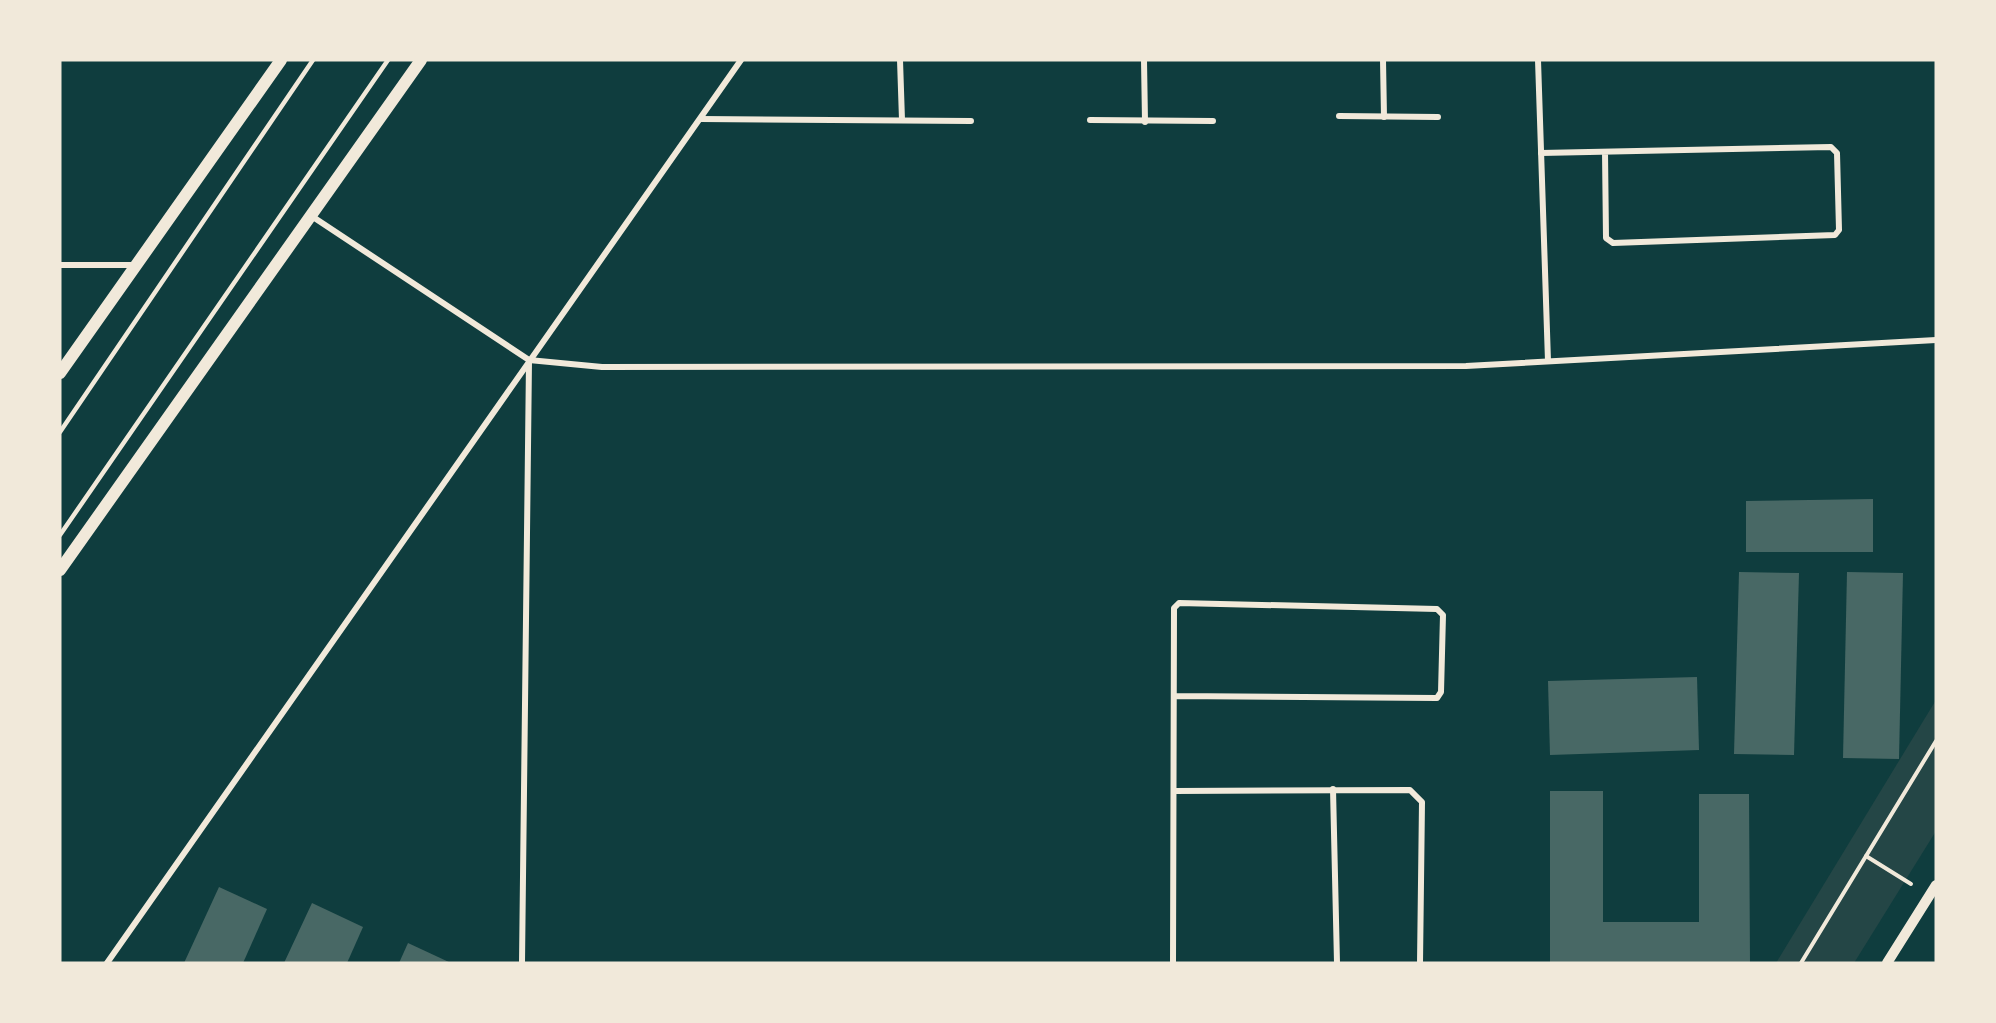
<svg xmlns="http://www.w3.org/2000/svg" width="1996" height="1023" font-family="Manrope,sans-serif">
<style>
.green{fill:#244646}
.building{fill:#486865}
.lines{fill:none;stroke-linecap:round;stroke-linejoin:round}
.path{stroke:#f1e9da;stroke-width:4}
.service{stroke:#f1e9da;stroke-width:4.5}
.minor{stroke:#f1e9da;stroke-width:6}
.tertiary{stroke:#f1e9da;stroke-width:10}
.secondary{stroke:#f1e9da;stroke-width:12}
</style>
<rect width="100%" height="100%" fill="#0f3d3e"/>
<path class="green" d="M1936,700V831L1854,963H1776Z"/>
<g class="building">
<path d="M1873,499V552H1746V501Z"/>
<path d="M1739,572L1799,573L1794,755L1734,754Z"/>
<path d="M1847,572L1903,573L1899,759L1843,758Z"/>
<path d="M1697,677L1699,750L1550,755L1548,681Z"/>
<path d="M1550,791H1603V922H1699V794H1749L1750,963H1550Z"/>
<path d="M219,887L267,909L243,963H184Z"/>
<path d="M312,903L363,927L347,963H284Z"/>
<path d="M408,943L451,963H399Z"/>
</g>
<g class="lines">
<g class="path">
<path d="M1866,856L1911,884"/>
<path d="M1801,963L1936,741"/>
</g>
<g class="service">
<path d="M60,432L313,60"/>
<path d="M60,535L388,60"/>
</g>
<g class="minor">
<path d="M900,60L902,120"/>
<path d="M1144,60L1145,122"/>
<path d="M1383,60L1384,117"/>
<path d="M1538,60L1548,361"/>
<path d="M1339,116L1438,117"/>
<path d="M701,119L971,121"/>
<path d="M1090,120L1213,121"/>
<path d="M1541,153L1831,147L1837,153L1839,230L1835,235L1613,243L1606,238L1605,152"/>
<path d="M310,215L529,360L602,367L1466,366L1936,340"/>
<path d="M60,265H134"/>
<path d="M1333,789L1337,963"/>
<path d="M1174,791L1410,790L1422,802L1420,963"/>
<path d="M107,963L741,60"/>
<path d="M522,963L529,361"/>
<path d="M1173,963L1174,608L1179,603L1437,609L1443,615L1441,692L1437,698L1175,696"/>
</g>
<path class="tertiary" d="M1887,963L1936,885"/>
<g class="secondary">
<path d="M60,373L281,60"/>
<path d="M60,570L421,60"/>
</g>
</g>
<rect width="1996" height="1023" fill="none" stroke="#f1e9da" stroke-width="123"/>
</svg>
